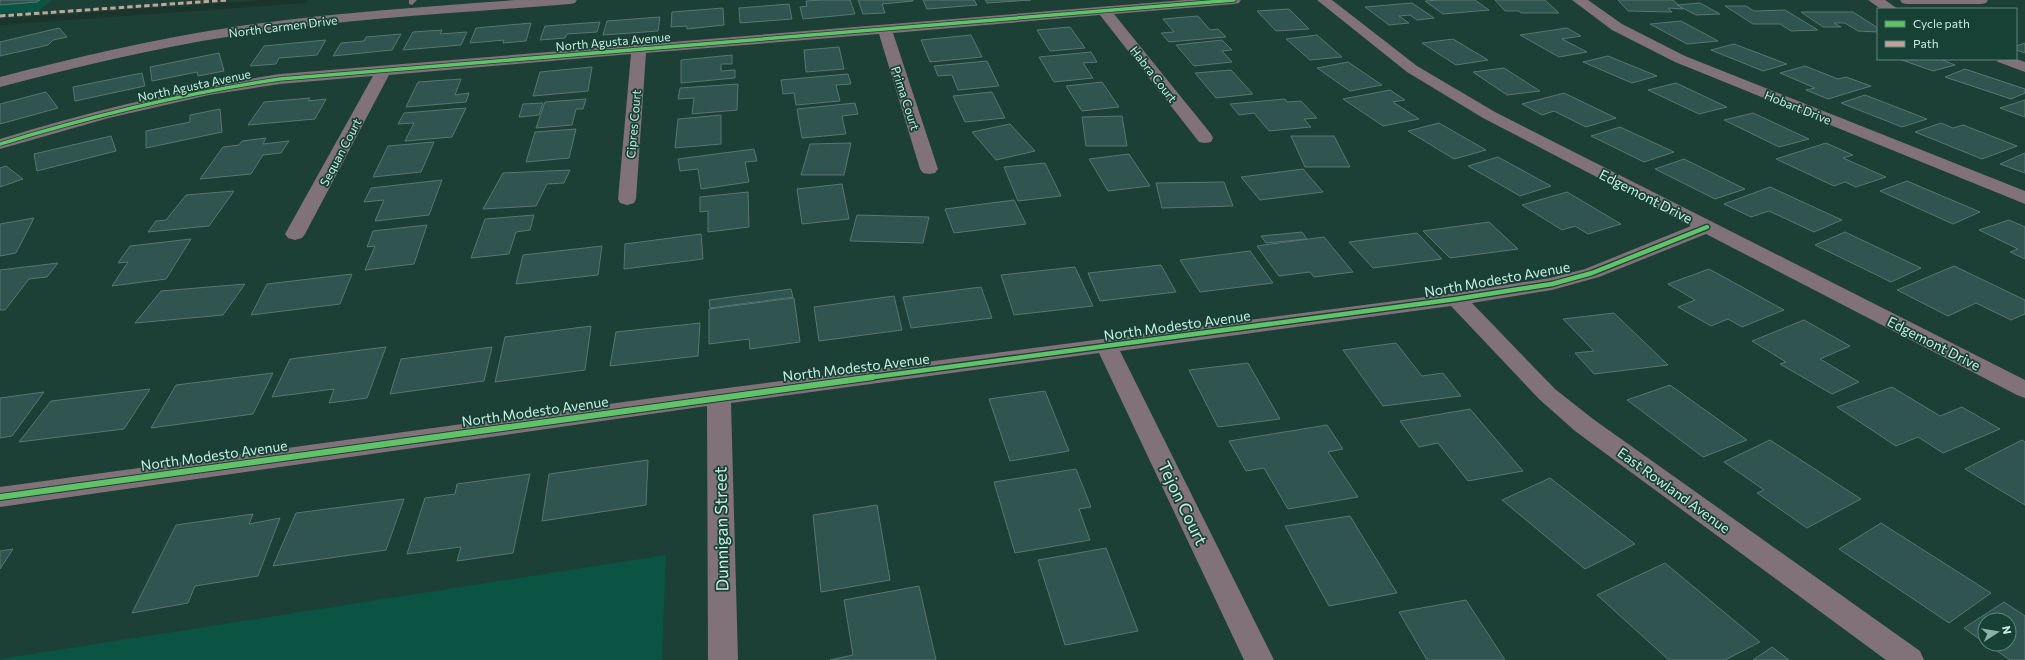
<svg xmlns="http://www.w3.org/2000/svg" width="2025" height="660" font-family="Commissioner,sans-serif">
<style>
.built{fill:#0b5443}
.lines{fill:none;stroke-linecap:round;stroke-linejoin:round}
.stream{stroke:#1b342c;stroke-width:6}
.building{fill:#30544f;stroke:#577772}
.service{fill:#817179;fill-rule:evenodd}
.minor{fill:#817179;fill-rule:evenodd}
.secondary{fill:#7f7179;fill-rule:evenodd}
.quiet{stroke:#c0a59a;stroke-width:3;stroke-dasharray:5.5 3;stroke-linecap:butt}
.cycleway-far2-casing{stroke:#174135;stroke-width:5}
.cycleway-far1-casing{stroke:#174135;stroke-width:7}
.cycleway-casing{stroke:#174135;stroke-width:8}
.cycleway-far2{stroke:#61c268;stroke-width:3.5}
.cycleway-far1{stroke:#61c268;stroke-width:4.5}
.cycleway{stroke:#61c268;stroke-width:6}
.labels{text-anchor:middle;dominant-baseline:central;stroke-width:3.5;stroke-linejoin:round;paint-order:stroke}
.far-street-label{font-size:12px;fill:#caefe2;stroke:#174135}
.street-label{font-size:14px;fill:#caefe2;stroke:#174135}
.near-street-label{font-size:17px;fill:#caefe2;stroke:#174135}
</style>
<rect width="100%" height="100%" fill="#1c3f36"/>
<g class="built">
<path d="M0,0H52L37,12L0,14Z"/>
<path d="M666,555L662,660H0V659Z"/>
</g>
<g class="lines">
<path class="stream" d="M0,22L304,0"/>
</g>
<g class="building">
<path d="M0,0H40L37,2L0,5Z"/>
<path d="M821,0H850L855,14L803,19L800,7L807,6L806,1Z"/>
<path d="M858,0H913V1L882,4L885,13L863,14Z"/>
<path d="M923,0H974L977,5L927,9Z"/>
<path d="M985,0H1031L987,3Z"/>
<path d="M1440,0H1475L1489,10L1443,14L1425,1Z"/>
<path d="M1495,0H1545L1559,13H1521L1519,11H1505Z"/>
<path d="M1618,0H1673L1683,9L1668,8L1672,12L1628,11Z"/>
<path d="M1412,3L1434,18L1417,20L1410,15L1399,16L1409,23L1389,25L1365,7Z"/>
<path d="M1700,3L1720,14L1696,15L1677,5Z"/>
<path d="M789,4L792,19L740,23L739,8Z"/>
<path d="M1725,6H1746L1754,11L1785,10L1818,30L1791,31L1780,24H1753Z"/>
<path d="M723,8L724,25L687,29V26L671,27L672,12Z"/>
<path d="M1289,9L1309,29L1276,31L1257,11Z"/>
<path d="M1801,12H1853L1878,28V32L1858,31L1845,23H1834L1841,27H1823Z"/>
<path d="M1198,16L1210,30L1218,29L1226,37L1169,42L1161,33L1174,32L1163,19Z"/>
<path d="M660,17L658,31L603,35L607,21Z"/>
<path d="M1681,21L1718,41L1687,44L1650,24Z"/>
<path d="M600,22L597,32L567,34L565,38L540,40L545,26Z"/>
<path d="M531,23L526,41L503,43L504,40L470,43L476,28Z"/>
<path d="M1070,27L1085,48L1050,51L1037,30Z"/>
<path d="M59,28L67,37L53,40L48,45L0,56V42Z"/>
<path d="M1567,28L1581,36L1562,39L1587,52L1559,57L1520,35Z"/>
<path d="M442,30L440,34L467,32L461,45L403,50L413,32Z"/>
<path d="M401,34L392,50L333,56L341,43L364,41L366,37Z"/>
<path d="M971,35L982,57L930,62L921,40Z"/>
<path d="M1317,35L1342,57L1310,60L1286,39Z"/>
<path d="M1453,39L1488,60L1456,65L1422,43Z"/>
<path d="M326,40L317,55L279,58L276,64L250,66L264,46Z"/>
<path d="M1222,40L1232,50L1222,51L1232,62L1194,66L1176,45Z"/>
<path d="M2025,43V53L2016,50V46Z"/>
<path d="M1734,44L1787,64L1763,71L1711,50Z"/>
<path d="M839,47L844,69L806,72L804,50Z"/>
<path d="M1091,52L1097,62L1083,63L1093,78L1054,82L1039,57Z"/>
<path d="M219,53L224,71L198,76L197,72L152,81L150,67Z"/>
<path d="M732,55V64H721V71L735,70V78L681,83V60Z"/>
<path d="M1608,56L1657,76L1632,83L1583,62Z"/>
<path d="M1899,59H1940L1955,65L1933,71Z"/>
<path d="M987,61L999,86L958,90L952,75L938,76L934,66Z"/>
<path d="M1348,62L1382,85L1350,91L1317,68Z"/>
<path d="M1805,66L1838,79L1846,77L1871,86L1828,99L1806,90L1815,88L1780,73Z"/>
<path d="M592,67L588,91L533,96L540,72Z"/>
<path d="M1504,68L1540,91L1507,95L1473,72Z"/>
<path d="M1965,69L2025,89V93L2011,99L1945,77Z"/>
<path d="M1231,70L1253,94L1216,98L1195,73Z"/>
<path d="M142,73L145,86L75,101L73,87Z"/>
<path d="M848,74L851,84L836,85L840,101L796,105L794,93L783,94L781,80Z"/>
<path d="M461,79L455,95L469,93L466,102L406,107L418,82Z"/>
<path d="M1102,82L1119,107L1082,111L1066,86Z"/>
<path d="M1676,83L1727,107L1699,114L1648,90Z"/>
<path d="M738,84L737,110L692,114L694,98L678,99L680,88Z"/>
<path d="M1390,90L1405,100L1393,102L1419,119L1383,126L1343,99Z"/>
<path d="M46,92L58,108L0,124V104Z"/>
<path d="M992,92L1005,118L965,122L953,96Z"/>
<path d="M1564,93L1616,118L1586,127L1554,111L1542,115L1522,104Z"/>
<path d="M1865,95L1927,119L1902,127L1841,103Z"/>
<path d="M310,98L308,101L326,99L315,119L248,125L264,102Z"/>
<path d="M586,99L583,109H576L572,125L536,128L545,102Z"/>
<path d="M1285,99L1287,102L1301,101L1317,118L1304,119L1311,127L1269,131L1254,113L1239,115L1230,104Z"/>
<path d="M2025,100V117L2000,108Z"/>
<path d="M543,103L539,115L519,117L523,104Z"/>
<path d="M855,103L858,114L842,116L846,134L802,138L797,109Z"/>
<path d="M466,108L452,137L405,141L414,123L398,124L404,113Z"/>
<path d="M220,109L222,132L146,148V131L190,122V115Z"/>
<path d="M1753,113L1809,139L1779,147L1724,120Z"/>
<path d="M721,115V144L675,148L678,119Z"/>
<path d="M1122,116L1127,146H1086L1082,117Z"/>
<path d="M1439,123L1486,150L1454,159L1408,131Z"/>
<path d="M1941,123L1953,128L1963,125L2017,146L1982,159L1915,132Z"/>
<path d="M1010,124L1035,151L996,160L972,132Z"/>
<path d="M1620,127L1674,152L1644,162L1591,136Z"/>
<path d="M576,129L569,158L526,162L535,132Z"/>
<path d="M111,136L116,151L37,171L34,154Z"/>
<path d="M1291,136H1334L1350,167H1305Z"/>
<path d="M266,138L263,144L289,141L281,153L263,155L251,174L200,179L223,147L239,145L242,141Z"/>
<path d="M434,142L421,172L373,177L388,146Z"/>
<path d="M851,143L844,175H801L810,144Z"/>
<path d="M1826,143L1853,155L1843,158L1886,177L1856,187L1845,182L1834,186L1776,159Z"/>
<path d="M754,149L757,161L745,162L749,182L701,189L698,169L680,171L678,159Z"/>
<path d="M2025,153V173L2000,164Z"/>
<path d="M1129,154L1150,186L1108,191L1089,159Z"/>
<path d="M1498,157L1551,186L1520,196L1468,166Z"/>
<path d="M1684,159L1745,189L1715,199L1655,169Z"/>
<path d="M1045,163L1061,196L1018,201L1004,167Z"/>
<path d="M6,166L23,179L0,187V168Z"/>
<path d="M1303,169L1323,192L1260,200L1241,177Z"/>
<path d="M570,170L564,183L547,184L536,206L483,209L503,173Z"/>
<path d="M442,180L429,215L375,221L384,200L364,202L371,188Z"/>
<path d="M1907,181L1980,212L1953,224L1880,191Z"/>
<path d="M1224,182L1233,206L1162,208L1156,183Z"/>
<path d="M842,184L849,219L802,224L797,189Z"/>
<path d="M1770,187L1842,220L1814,232L1769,211L1751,217L1724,204Z"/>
<path d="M234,191L209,226L148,232L156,221L166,220L186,195Z"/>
<path d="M748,192L749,227L708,232V211L700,212V197Z"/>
<path d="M1567,192L1621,224L1588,234L1575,226L1562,230L1522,205Z"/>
<path d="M1014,200L1026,224L954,233L945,209Z"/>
<path d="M534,215L530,230L516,232L509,254L471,258L485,219Z"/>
<path d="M857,215L929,217L923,243L850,241Z"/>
<path d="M34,218L16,253L0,256V224Z"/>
<path d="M2009,220L2025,227V259L2010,252L2018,249L1979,230Z"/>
<path d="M1489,222L1518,249L1450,258L1423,231Z"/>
<path d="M427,225L414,264L365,270L375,246L367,247L373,231Z"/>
<path d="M1302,232L1307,239L1266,243L1261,236Z"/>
<path d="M1845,232L1921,268L1891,282L1815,245Z"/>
<path d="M1417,233L1442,259L1373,268L1349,242Z"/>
<path d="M701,234L703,259L624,269L625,244Z"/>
<path d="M1324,237L1353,272L1314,277L1310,272L1279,276L1257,246Z"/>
<path d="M191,239L166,279L112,286L128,262L118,263L130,246Z"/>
<path d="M602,246L598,275L516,284L523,255Z"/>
<path d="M1250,251L1273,283L1200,292L1180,260Z"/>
<path d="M58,263L47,277L29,279L5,310H0V270Z"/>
<path d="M1161,265L1176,292L1100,301L1088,273Z"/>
<path d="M1954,266L2025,300V314L2011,320L1976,303L1948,316L1897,290Z"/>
<path d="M1075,267L1093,306L1014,315L1001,275Z"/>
<path d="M1709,269L1784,310L1742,327L1728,319L1711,326L1678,307L1695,300L1668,284Z"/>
<path d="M352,274L340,304L251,315L267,284Z"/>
<path d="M245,284L223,315L135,323L161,291Z"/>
<path d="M981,287L992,318L911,328L903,297Z"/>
<path d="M791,289L793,297L710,308L709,300Z"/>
<path d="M894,296L902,330L819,341L814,307Z"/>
<path d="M794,298L800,342L750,349L749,339L709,344V309Z"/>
<path d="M1614,313L1668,365L1594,374L1575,353L1594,351L1563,319Z"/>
<path d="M1804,320L1850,346L1820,359L1859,382L1832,394L1780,364L1786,362L1752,341Z"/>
<path d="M700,323L698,356L610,366L616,332Z"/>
<path d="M591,326L585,370L495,382L505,337Z"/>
<path d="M1396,343L1422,376L1443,373L1461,396L1383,406L1343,350Z"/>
<path d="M386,347L367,398L329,403L334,389L272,397L290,359Z"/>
<path d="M492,347L484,381L390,394L401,359Z"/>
<path d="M1248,363L1280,419L1218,427L1189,370Z"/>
<path d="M273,373L253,414L151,428L176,385Z"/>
<path d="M1670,385L1747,440L1703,457L1627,400Z"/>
<path d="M1892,387L1940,416L1962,407L2000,429L1943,453L1918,437L1896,446L1837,407Z"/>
<path d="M150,389L124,429L19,442L51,401Z"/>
<path d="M1045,391L1069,451L1010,461L989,399Z"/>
<path d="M44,392L12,436L0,438V398Z"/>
<path d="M1470,409L1523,471L1468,481L1438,443L1419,447L1400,421Z"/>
<path d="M1327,425L1343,449L1328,452L1358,497L1288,509L1264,468L1246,471L1229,441Z"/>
<path d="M1770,440L1861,499L1807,528L1757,493L1764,490L1724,462Z"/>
<path d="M2022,440L2025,442V505L1965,469Z"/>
<path d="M648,460L646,505L542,521L549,474Z"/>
<path d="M1076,469L1091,507L1079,509L1090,540L1015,553L994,482Z"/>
<path d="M530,474L513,553L457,561L461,547L407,554L425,498L455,494L457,484Z"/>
<path d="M1550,478L1635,544L1585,569L1502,500Z"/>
<path d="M404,499L386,550L273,566L296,513Z"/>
<path d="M877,505L890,580L821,592L813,515Z"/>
<path d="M253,514L249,524L280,518L258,576L195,586L188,603L132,613L176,525Z"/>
<path d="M1350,516L1397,593L1329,606L1285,526Z"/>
<path d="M1881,523L1991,593L1949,623L1839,549Z"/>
<path d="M1106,548L1138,631L1065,645L1038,560Z"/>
<path d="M13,549L0,569V551Z"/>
<path d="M1665,563L1760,642L1725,660H1669L1597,595Z"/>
<path d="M919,586L936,660H830L853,655L844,600Z"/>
<path d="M1466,600L1505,660H1427L1399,612Z"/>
<path d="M2004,602L2025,616V660H2010L1987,644H2009V620H1985V643L1964,628Z"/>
<path d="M1772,647L1789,660H1753Z"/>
</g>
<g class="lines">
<path class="service" d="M409,0H417L412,5L409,4Z"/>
<g class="minor">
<path d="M1185,0H1241L1239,3L1234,4L1114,14L1211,134L1213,138L1211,142L1205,143L1199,142L1100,15L893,33L938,169L935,173L929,174L923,173L920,169L879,34L646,53L636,199L634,203L627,205L620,203L618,199L631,54L389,75L305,234L302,238L295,240L288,238L285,234L373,76L280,84L209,95L109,118L0,149V139C92,110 185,89 280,74Z"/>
<path d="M1317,0H1332L1417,66L1495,112L2025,380V398L2017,395L1706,234L1599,277L1552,290L1472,303L1555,389L1593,419L1920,651L1924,660H1886L1575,431L1539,399L1451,306L1120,351L1274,660H1244L1099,353L731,403L738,660H708L707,406L0,507V487L719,389L1456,293L1550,278L1585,269L1691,226L1483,118L1407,72Z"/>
<path d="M1572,0H1588L1622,24L1685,56L2025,191V204L1675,62L1612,30Z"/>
<path d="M1868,0H1885L1898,9H1881Z"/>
<path d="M1900,0H1988L1986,3L1981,4H1907L1902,3Z"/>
<path d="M1996,59H2016L2025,62V72L1998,62Z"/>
</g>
<path class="secondary" d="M516,0H577L575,3L570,4C458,13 345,19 233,36C154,48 77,67 0,87V77C77,57 155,39 233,27C327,13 422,7 516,0Z"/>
<path class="quiet" d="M0,16L228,0"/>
<defs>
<path id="cycleway-far2" d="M0,144C92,116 185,93 280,79L1234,0"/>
<path id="cycleway-far1" d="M866,378L1456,299L1552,284L1592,273L1707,227"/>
<path id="cycleway" d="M0,497L873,377"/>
</defs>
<use href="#cycleway-far2" class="cycleway-far2-casing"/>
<use href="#cycleway-far1" class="cycleway-far1-casing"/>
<use href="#cycleway" class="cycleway-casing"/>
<use href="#cycleway-far2" class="cycleway-far2"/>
<use href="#cycleway-far1" class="cycleway-far1"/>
<use href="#cycleway" class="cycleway"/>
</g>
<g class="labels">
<g class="far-street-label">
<text transform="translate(283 26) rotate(-7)">North Carmen Drive</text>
<text transform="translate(613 41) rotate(-5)">North Agusta Avenue</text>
<text transform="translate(1154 74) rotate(52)">Habra Court</text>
<text transform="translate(194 85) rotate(-12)">North Agusta Avenue</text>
<text transform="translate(906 98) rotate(72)">Prima Court</text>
<text transform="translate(1798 107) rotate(22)">Hobart Drive</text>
<text transform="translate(633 124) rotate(-85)">Cipres Court</text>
<text transform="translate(340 152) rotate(-62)">Sequan Court</text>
</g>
<g class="street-label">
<text transform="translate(1646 196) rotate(27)">Edgemont Drive</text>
<text transform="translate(1497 279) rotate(-10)">North Modesto Avenue</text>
<text transform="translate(1177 325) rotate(-8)">North Modesto Avenue</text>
<text transform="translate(1934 343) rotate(27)">Edgemont Drive</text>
<text transform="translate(856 367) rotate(-7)">North Modesto Avenue</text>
<text transform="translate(535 411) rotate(-8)">North Modesto Avenue</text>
<text transform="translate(214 455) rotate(-8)">North Modesto Avenue</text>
<text transform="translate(1674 490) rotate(36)">East Rowland Avenue</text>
</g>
<g class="near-street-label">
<text transform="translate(1183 503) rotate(64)">Tejon Court</text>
<text transform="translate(721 529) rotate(-91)">Dunnigan Street</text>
</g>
</g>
<rect x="1877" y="8" width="140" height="52" fill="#174135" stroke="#5f877a"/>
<rect x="1885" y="21" width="20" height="6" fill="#61c268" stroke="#5f877a"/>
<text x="1913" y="28" font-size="12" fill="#caefe2">Cycle path</text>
<rect x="1885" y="41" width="20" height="6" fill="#c0a59a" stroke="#5f877a"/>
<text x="1913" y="48" font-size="12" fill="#caefe2">Path</text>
<g transform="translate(1997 632) rotate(78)"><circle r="19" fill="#174135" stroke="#5f877a"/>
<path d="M0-3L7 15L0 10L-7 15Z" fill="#8db1a6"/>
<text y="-6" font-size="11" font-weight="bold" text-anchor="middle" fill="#caefe2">N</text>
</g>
</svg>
